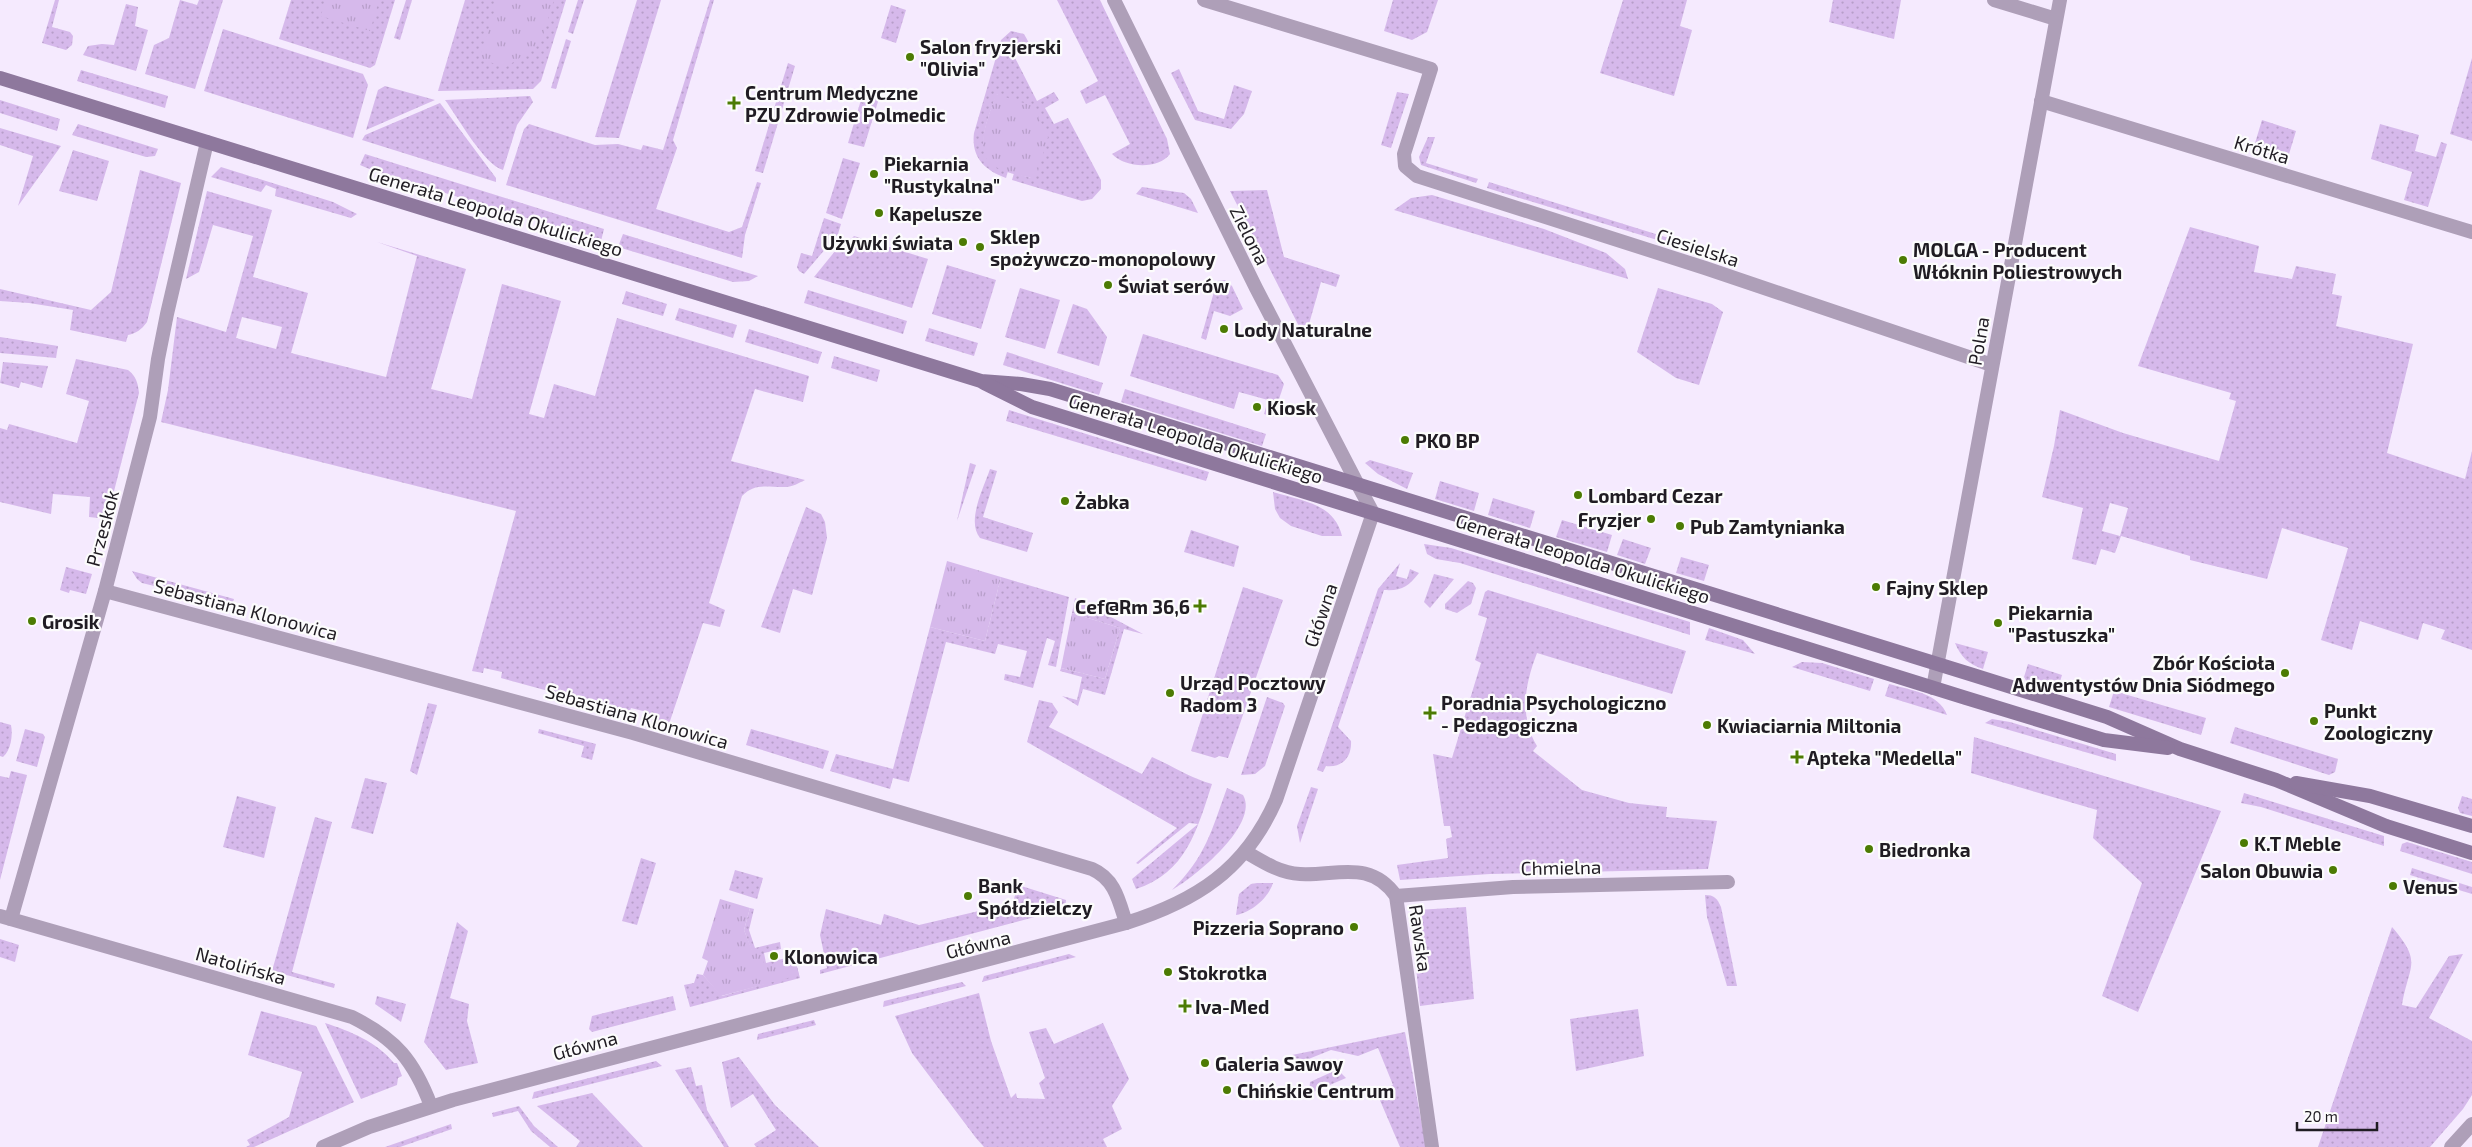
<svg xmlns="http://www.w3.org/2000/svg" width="2472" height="1147" font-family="'Exo 2',sans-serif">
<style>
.grass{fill:url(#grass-dots);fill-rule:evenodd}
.park{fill:url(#park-tufts)}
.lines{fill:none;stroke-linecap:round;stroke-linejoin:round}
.minor{stroke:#ae9fb8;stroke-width:14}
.tertiary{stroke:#ae9fb8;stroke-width:14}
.secondary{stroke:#8e789d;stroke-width:14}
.poi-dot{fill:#4c7b03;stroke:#fcfcfc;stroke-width:2}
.labels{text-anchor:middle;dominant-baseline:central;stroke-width:4.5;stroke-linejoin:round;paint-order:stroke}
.poi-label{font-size:19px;font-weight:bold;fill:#201c23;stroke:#fcfcfc;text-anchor:start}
.street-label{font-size:19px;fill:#201c23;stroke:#fcfcfc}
</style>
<defs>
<pattern id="grass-dots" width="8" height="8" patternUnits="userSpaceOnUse" patternTransform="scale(1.25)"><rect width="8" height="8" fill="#d6b9eb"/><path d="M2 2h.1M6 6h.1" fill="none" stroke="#b79ec9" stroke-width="1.8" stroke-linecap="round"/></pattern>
<pattern id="park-tufts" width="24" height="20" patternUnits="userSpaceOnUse" patternTransform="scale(1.25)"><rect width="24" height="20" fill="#d6b9eb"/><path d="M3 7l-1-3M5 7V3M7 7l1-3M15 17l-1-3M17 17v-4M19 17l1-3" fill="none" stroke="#b79ec9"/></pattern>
</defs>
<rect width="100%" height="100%" fill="#f5eafe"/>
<g class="grass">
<path d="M55,0H59L52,27L70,32L73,36L72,45L66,50L42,43Z"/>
<path d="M180,0L197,5L199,0H223L195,89L145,74L154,45L169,38Z"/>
<path d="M291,0H395L375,65L370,68L279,39Z"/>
<path d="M406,0H412L400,40L394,38Z"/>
<path d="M465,0H566L541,81L533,89L438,91Z"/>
<path d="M578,0H584L573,34L568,32Z"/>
<path d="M637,0H661L619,138L595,137Z"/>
<path d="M710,0H714L673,140L677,148L656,209L729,232L742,227L757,182L761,183L745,235L742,258L506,185L524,129L529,124L595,145L618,144L641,150L643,145L663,150Z"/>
<path d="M1057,0H1100L1167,139L1170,154C1158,170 1125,168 1112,154L1130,144L1105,95L1086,104L1080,91L1098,81Z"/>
<path d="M1393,0H1438L1427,32L1412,40L1384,31Z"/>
<path d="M1623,0H1687L1680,26L1692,30L1674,96L1600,73Z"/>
<path d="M1833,0H1901L1894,39L1829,22Z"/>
<path d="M126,4L138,7L135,26L148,30L136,71L83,55L88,46L102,44L114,45Z"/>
<path d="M891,5L906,10L896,43L881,38Z"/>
<path d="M223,29L363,74L368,85L353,138L204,91Z"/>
<path d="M1011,31L1024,34L1029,43L1012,52L1037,101L1054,92L1059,100L1045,108L1054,124L1068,118L1101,180V189L1092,199L1082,201L1012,180L1014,173L1031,178L997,94C986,122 969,160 1008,171L1006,178C984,170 971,157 974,133L1001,40Z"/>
<path d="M566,39L571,41L556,89L551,88Z"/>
<path d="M2472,58V141L2450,134Z"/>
<path d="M788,63L795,66L763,173L755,171Z"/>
<path d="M1179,69L1198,111L1224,119L1234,85L1252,91L1244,114L1231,129L1195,120L1171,73Z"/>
<path d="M81,70L168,96L165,108L77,81Z"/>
<path d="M385,86L435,100L366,130L378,90Z"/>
<path d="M864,90L880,95L864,147L848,143Z"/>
<path d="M1397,92L1409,94L1391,148L1381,145Z"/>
<path d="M530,96L533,102L517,125L503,170C484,165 457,116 445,100Z"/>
<path d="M0,100L60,119L57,131L0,113Z"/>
<path d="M440,103L496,178V182L362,140L365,135Z"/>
<path d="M2262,120L2296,131L2286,164L2252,153Z"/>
<path d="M78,124L158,149L155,156L146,157L72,135Z"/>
<path d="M2380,124L2419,135L2415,151L2436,157L2441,142L2447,144L2428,207L2404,200L2412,172L2371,159Z"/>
<path d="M0,128L61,146L18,206L33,156L0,145Z"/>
<path d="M1428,137H1435L1426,163L1478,179L1476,183L1421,165L1419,157Z"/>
<path d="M73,150L109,161L97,201L59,191Z"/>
<path d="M365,154L604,229L601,241L374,171L360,165Z"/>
<path d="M843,158L860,163L842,219L826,213Z"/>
<path d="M221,167L333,202L357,214L351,218L275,196L276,189L266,185L261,192L211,177Z"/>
<path d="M140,170L181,183L147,322C141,330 137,333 128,335L126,342L70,330L73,310L29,303L0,301V289L91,310L111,292Z"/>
<path d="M1489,182L1691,245L1690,250L1487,188Z"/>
<path d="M1142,187L1184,193L1191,199L1198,213L1136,194Z"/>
<path d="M1267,190L1284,257L1340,275L1336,287L1321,282L1305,338L1230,191Z"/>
<path d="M207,191L272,210L253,277L308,293L291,353L386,377L417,256L377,242L466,269L431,389L472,399L502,284L561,301L529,414L544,418L554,384L595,396L617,318L809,376L803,402L755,389L731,461L805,480C799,483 792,487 786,487C768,488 756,482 742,496L709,603L725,610L720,627L703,623L669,724L646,718L647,712L631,708L629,713L501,678L502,672L484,668L483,673L472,671L516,511L161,422L168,390L177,317L226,332L253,236L213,225L199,272L186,279ZM242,317L282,327L276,349L236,338Z"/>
<path d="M1432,195L1544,229L1606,253L1625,269L1628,279L1394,210L1411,198Z"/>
<path d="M824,218L841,224L838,234L804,274L799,271L797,267L801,253L812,256Z"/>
<path d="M2190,227L2259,246L2254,272L2292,279L2296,266L2336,274L2332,294L2342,296L2336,326L2413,344L2387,453L2465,479L2472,451V650L2441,639L2445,630L2423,623L2418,640L2360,621L2352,650L2321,640L2348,548L2282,528L2267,579L2190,560V556L2121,536L2115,553L2101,549L2096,565L2072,559L2083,508L2042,497L2054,446L2060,410L2123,433L2219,461L2236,401L2229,399L2231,393L2138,366ZM2110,503L2128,508L2120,536L2102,531Z"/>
<path d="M623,234L758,276L749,281L733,282L618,247Z"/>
<path d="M854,236L928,259L912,308L814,277L840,245H845Z"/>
<path d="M947,265L996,280L981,329L932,314Z"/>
<path d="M1225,280L1232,286L1243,309L1230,316L1214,311L1206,340L1201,338L1217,281Z"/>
<path d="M1020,288L1060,300L1045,349L1005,337Z"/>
<path d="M1658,288L1712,304L1723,312L1699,385L1676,378L1637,352Z"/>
<path d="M808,290L907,321L903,334L804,303Z"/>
<path d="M626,291L667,304L663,316L622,304Z"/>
<path d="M1073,304L1087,309L1107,337L1099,366L1057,353Z"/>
<path d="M679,308L737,325L733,338L675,320Z"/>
<path d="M929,328L978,343L974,356L925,341Z"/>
<path d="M749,329L822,352L818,364L745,342Z"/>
<path d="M1143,334L1278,375L1284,384L1273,417L1264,414L1268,400L1239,392L1234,409L1130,376Z"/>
<path d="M0,337L58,346L56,358L0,353Z"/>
<path d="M1007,352L1103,383L1099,395L1003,365Z"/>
<path d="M834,356L880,370L877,382L831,368Z"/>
<path d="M76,359L128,370C136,376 138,383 139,393L111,503L98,518L89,517L90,497L53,494L51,514L0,502V428L7,430L9,424L77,443L89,401L66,394Z"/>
<path d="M3,362L48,366L42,388L21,382L19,388L0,383Z"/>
<path d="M1125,389L1266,434L1262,446L1121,402Z"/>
<path d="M1009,410L1209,472L1206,481L1006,421Z"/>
<path d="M1370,460L1413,473L1407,489L1378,474L1365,463Z"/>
<path d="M970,463L976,465L957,521Z"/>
<path d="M990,469L997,471L983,517L1033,533L1027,552L980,538C966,521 984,487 990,469Z"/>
<path d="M1440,481L1479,493L1474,511L1435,499Z"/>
<path d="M1273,492C1302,501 1334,503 1342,536H1322L1291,526L1280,518L1275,509Z"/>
<path d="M1493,498L1535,511L1530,528L1488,515Z"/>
<path d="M806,507L821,514L825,522L827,538L812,595L793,589L780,633L761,627Z"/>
<path d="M1562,520L1612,535L1607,552L1556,537Z"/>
<path d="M1191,530L1239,546L1234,567L1184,552Z"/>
<path d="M1623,539L1651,548L1645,564L1617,555Z"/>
<path d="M1424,544L1451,548L1690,622V635L1460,563L1436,559L1427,554Z"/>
<path d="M1681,557L1709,565L1704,581L1676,573Z"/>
<path d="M1400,563L1396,576L1407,579L1410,569L1419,573C1408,587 1402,591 1384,590L1338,727L1351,741C1352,757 1342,768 1326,766L1323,772L1317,770L1378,589Z"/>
<path d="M66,567L92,574L86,594L70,590L69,593L60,590Z"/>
<path d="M132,571L234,599L232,605L142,583L137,579Z"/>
<path d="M1434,574L1454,579L1430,608L1424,602Z"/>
<path d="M1001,577L1069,597L1056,667L1048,665L1055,641L1047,638L1033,688L1004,680L1005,674L1020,677L1027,651L998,644L995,654L946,642L909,782L893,778L890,789L830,771L836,754L893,769L930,627L985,641Z"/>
<path d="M1468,581L1473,583L1476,588L1471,604L1457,613L1445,609V604Z"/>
<path d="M1243,587L1283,600L1228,758L1219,756L1215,758L1191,751Z"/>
<path d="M1488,590L1686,651L1672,694L1537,653C1525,684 1519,716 1537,746L1533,751L1582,790L1629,803L1667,807L1666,817L1717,821L1708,869L1490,874L1400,880L1397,865L1448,858L1446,839L1452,837L1450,826H1444L1433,754L1452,758L1481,663L1475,660L1487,618L1478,615L1485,592Z"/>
<path d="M1075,598L1143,634L1124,629L1105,695L1083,689L1078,706L1062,696L1077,700L1082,677L1060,671L1061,668L1105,679L1120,628L1072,613Z"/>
<path d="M1709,628L1743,640L1755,654L1705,640Z"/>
<path d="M1955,643L1988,652L1983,669C1968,664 1961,657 1955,643Z"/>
<path d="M1802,662L1822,663L1874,679L1870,691L1792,667Z"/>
<path d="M2028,664L2062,675L2058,688L2054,691L2027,682L2024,677Z"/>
<path d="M1889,684C1910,690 1939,693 1947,715L1885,696Z"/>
<path d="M2114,691L2206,718L2201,735L2109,707Z"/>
<path d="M1267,697L1283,703L1285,706L1265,766L1255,774L1241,775Z"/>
<path d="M1039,700L1052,703L1058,712L1049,727L1142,774L1152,757C1173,766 1190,778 1212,784C1197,830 1186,873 1136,889L1132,879L1198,824L1189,823L1138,864L1136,863L1177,828L1027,742Z"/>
<path d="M428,703L437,705L417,775L410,771Z"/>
<path d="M1992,719L2010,722L2116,754V761L1985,723Z"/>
<path d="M0,722L11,725C13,735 11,750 3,757L0,756Z"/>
<path d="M2235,727L2338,759L2335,772L2329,775L2230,743Z"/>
<path d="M25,729L43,734L45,737L37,767L16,761Z"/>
<path d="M539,729L596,744L592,760L581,757L584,746L538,733Z"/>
<path d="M751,729L829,751L823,769L746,745Z"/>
<path d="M1974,737L2221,811L2138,1012L2102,996L2142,883L2093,838L2097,810L1971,773Z"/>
<path d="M11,771L27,775L0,880V776L9,778Z"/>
<path d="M365,778L387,783L373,834L351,828Z"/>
<path d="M1311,787L1318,789L1300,843L1297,826Z"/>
<path d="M1227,788L1243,795C1260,824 1195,877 1172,890C1206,856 1211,832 1227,788Z"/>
<path d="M2244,793L2384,836V846L2261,807L2241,803Z"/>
<path d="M237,796L276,807L264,858L223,847Z"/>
<path d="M2462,796L2472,799V816L2460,813L2458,808Z"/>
<path d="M315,817L332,822L292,972L335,984L334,988L272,971Z"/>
<path d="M2407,842L2472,862V874L2400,851L2402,844Z"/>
<path d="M641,858L656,863L637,925L622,921Z"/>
<path d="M2412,868L2472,887V894L2410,875Z"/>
<path d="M735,870L763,878L757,899L729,890Z"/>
<path d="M1257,883H1273C1268,898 1252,912 1236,915L1239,894L1251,884Z"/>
<path d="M1018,885L1066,900L1065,909L820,974V970L827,968L820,935L826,909L881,925L884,914L919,925L983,910L986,902L1011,909Z"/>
<path d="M1705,895C1714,895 1717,898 1721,907L1737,986H1727L1707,917Z"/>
<path d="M1466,907L1474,999L1420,1006L1411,918L1417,910Z"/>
<path d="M750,908L754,909L749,930L755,948L780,942L781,949L764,953L766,963L794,956L800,978L690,1007L684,985L694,983L697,974L703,975L722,996L764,984L744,930Z"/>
<path d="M457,922L468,931L450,998L469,1004L467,1021L478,1063L446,1070L424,1042Z"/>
<path d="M2392,927C2423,963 2409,964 2402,1005L2416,1008L2449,956L2463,954L2429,1018L2472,1041V1095L2463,1109L2430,1147H2318Z"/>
<path d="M0,939L19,945L15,962L0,957Z"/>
<path d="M1069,954L1076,957L982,982L984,976Z"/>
<path d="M962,982L966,986L883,1007L884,1001Z"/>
<path d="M979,993L991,1041L1011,1098L1016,1093L1017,1098L1045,1099L1039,1083L1045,1078L1029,1032L1046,1028L1054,1044L1103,1023L1129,1079L1112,1106L1122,1129L1103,1139L1107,1147H984L976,1138L912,1053L895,1016Z"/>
<path d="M377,996L406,1004L401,1022L375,1004Z"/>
<path d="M673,996L676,1010L592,1032L589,1029L592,1016Z"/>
<path d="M1638,1009L1644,1056L1576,1071L1570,1019Z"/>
<path d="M261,1011L316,1026L354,1102L254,1147H246L250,1145L247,1140L289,1117L302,1072L248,1055Z"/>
<path d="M814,1020L816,1025L757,1040L758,1034Z"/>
<path d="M325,1023C350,1031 377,1042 394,1063H397L402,1076L398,1078L397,1085L361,1099Z"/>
<path d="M1405,1032L1426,1147H1400L1379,1098L1380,1091L1393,1085L1378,1048L1358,1056L1331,1050L1306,1060L1294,1058L1292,1055Z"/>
<path d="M739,1057L775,1105L819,1147H756L754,1144L776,1130L753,1094L731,1108L722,1062Z"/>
<path d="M656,1061L662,1066L532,1099L534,1092Z"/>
<path d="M691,1067L696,1086L702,1085L707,1110L729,1147H724L675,1070Z"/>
<path d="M1334,1071H1339L1346,1078L1309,1094L1310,1082Z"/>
<path d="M592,1093L643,1147H576L580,1141L537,1106Z"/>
<path d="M519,1106L534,1126L558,1147H550L531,1131L518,1111L493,1117L492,1113Z"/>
<path d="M451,1124L452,1129L400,1147H385Z"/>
</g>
<g class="park">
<path d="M325,0H379L370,31L321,16Z"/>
<path d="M498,0H554L540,44L506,67L479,59Z"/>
<path d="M996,94L1033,106L1048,137L1038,171L1031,178C1019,175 1005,173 994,166C971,152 990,114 996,94Z"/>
<path d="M947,561L1001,577L985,641L930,627Z"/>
<path d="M1072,613L1120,628L1105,679L1061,668Z"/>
<path d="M720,899L750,908L744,930L752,950L760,952L765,966L795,959L799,975L721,996L703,975L708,961L702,958Z"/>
</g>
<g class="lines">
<g class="minor">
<path d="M1114,0L1256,288L1358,485"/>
<path d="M1204,0L1431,69L1404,154L1405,166L1417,176L1705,268L1992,365"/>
<path d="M1994,0L2056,19"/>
<path d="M2041,101L2472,232"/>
<path d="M105,591L633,733L1092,869C1115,879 1119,901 1126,923"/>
<path d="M1933,688L2060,0"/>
<path d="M1246,852C1263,862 1280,873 1300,874C1337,876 1370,859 1396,896L1432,1147"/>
<path d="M1396,896L1513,887L1728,882"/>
<path d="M0,916L352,1017C396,1039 414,1061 431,1106"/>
<path d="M11,919L105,591L150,417L158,359L167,314L207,142"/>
<path d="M2451,1147L2472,1124"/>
</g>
<path class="tertiary" d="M323,1147L369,1127L453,1100L1126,923C1196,901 1245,870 1276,800L1373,513L1358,485"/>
<g class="secondary">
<path d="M0,78L981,381L1021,384L1050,389L1973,675L2107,717L2180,749L2276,780L2386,826L2472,853"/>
<path d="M984,383L1032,407L1966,698L2104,740L2168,748"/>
<path d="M2296,783L2370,796L2472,826"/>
</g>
</g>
<g class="poi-dot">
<circle cx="910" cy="57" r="5"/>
<path d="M731.5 95.5h5v5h5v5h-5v5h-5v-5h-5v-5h5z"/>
<circle cx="874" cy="174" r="5"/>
<circle cx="879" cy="213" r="5"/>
<circle cx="963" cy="242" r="5"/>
<circle cx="980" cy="247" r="5"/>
<circle cx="1903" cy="260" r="5"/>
<circle cx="1108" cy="285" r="5"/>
<circle cx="1224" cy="329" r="5"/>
<circle cx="1257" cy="407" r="5"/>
<circle cx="1405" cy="440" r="5"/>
<circle cx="1578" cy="495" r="5"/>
<circle cx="1065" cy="501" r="5"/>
<circle cx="1651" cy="519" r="5"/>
<circle cx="1680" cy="526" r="5"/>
<circle cx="1876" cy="587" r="5"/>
<path d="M1197.5 598.5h5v5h5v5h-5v5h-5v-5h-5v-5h5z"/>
<circle cx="32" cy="621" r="5"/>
<circle cx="1998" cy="623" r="5"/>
<circle cx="2285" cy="673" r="5"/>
<circle cx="1170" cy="693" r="5"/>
<path d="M1427.5 705.5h5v5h5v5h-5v5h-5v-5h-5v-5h5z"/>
<circle cx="2314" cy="721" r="5"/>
<circle cx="1707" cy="725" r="5"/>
<path d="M1794.5 749.5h5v5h5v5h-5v5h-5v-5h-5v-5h5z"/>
<circle cx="2244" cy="843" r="5"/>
<circle cx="1869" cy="849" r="5"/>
<circle cx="2333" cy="870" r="5"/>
<circle cx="2393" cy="886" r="5"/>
<circle cx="968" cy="896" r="5"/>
<circle cx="1354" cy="927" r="5"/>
<circle cx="774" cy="956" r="5"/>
<circle cx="1168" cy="972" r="5"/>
<path d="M1182.5 998.5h5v5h5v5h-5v5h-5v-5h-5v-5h5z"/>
<circle cx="1205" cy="1063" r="5"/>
<circle cx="1227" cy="1090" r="5"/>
</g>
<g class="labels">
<g class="poi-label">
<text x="920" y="46">Salon fryzjerski<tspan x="920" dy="22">"Olivia"</tspan></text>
<text x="745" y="92">Centrum Medyczne<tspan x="745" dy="22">PZU Zdrowie Polmedic</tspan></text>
<text x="884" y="163">Piekarnia<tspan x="884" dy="22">"Rustykalna"</tspan></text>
<text x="889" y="213">Kapelusze</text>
<text x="990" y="236">Sklep<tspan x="990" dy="22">spożywczo-monopolowy</tspan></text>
<text x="953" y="242" text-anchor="end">Używki świata</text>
<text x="1913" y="249">MOLGA - Producent<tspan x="1913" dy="22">Włóknin Poliestrowych</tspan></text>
<text x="1118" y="285">Świat serów</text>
<text x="1234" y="329">Lody Naturalne</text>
<text x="1267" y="407">Kiosk</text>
<text x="1415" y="440">PKO BP</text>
<text x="1588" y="495">Lombard Cezar</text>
<text x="1075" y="501">Żabka</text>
<text x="1641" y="519" text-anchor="end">Fryzjer</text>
<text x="1690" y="526">Pub Zamłynianka</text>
<text x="1886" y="587">Fajny Sklep</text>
<text x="1190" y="606" text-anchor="end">Cef@Rm 36,6</text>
<text x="2008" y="612">Piekarnia<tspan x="2008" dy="22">"Pastuszka"</tspan></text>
<text x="42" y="621">Grosik</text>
<text x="2275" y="662" text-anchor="end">Zbór Kościoła<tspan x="2275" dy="22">Adwentystów Dnia Siódmego</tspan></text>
<text x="1180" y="682">Urząd Pocztowy<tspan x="1180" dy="22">Radom 3</tspan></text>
<text x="1441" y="702">Poradnia Psychologiczno<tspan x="1441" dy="22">- Pedagogiczna</tspan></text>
<text x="2324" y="710">Punkt<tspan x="2324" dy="22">Zoologiczny</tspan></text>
<text x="1717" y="725">Kwiaciarnia Miltonia</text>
<text x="1807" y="757">Apteka "Medella"</text>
<text x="2254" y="843">K.T Meble</text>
<text x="1879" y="849">Biedronka</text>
<text x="2323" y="870" text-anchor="end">Salon Obuwia</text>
<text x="978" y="885">Bank<tspan x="978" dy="22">Spółdzielczy</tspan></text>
<text x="2403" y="886">Venus</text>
<text x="1344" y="927" text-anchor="end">Pizzeria Soprano</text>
<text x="784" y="956">Klonowica</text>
<text x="1178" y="972">Stokrotka</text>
<text x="1195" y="1006">Iva-Med</text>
<text x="1215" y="1063">Galeria Sawoy</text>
<text x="1237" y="1090">Chińskie Centrum</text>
</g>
<g class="street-label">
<text transform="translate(2262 149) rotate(17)">Krótka</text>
<text transform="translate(496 211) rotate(17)">Generała Leopolda Okulickiego</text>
<text transform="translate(1250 235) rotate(63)">Zielona</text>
<text transform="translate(1698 247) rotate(18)">Ciesielska</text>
<text transform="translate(1978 341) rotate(-80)">Polna</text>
<text transform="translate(1196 438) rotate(17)">Generała Leopolda Okulickiego</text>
<text transform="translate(102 528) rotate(-75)">Przeskok</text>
<text transform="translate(1583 558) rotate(17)">Generała Leopolda Okulickiego</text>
<text transform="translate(246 609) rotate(15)">Sebastiana Klonowica</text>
<text transform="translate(1320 615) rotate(-71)">Główna</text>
<text transform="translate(637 716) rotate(16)">Sebastiana Klonowica</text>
<text transform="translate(1561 867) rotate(-1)">Chmielna</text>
<text transform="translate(1421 938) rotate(82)">Rawska</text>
<text transform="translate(978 944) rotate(-14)">Główna</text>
<text transform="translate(241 965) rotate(16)">Natolińska</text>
<text transform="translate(585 1045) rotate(-15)">Główna</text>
</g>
</g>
<path d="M2297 1122v8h80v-8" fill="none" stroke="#201c23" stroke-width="2.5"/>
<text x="2304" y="1122" font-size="15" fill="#201c23" stroke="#fcfcfc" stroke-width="4" paint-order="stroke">20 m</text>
</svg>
